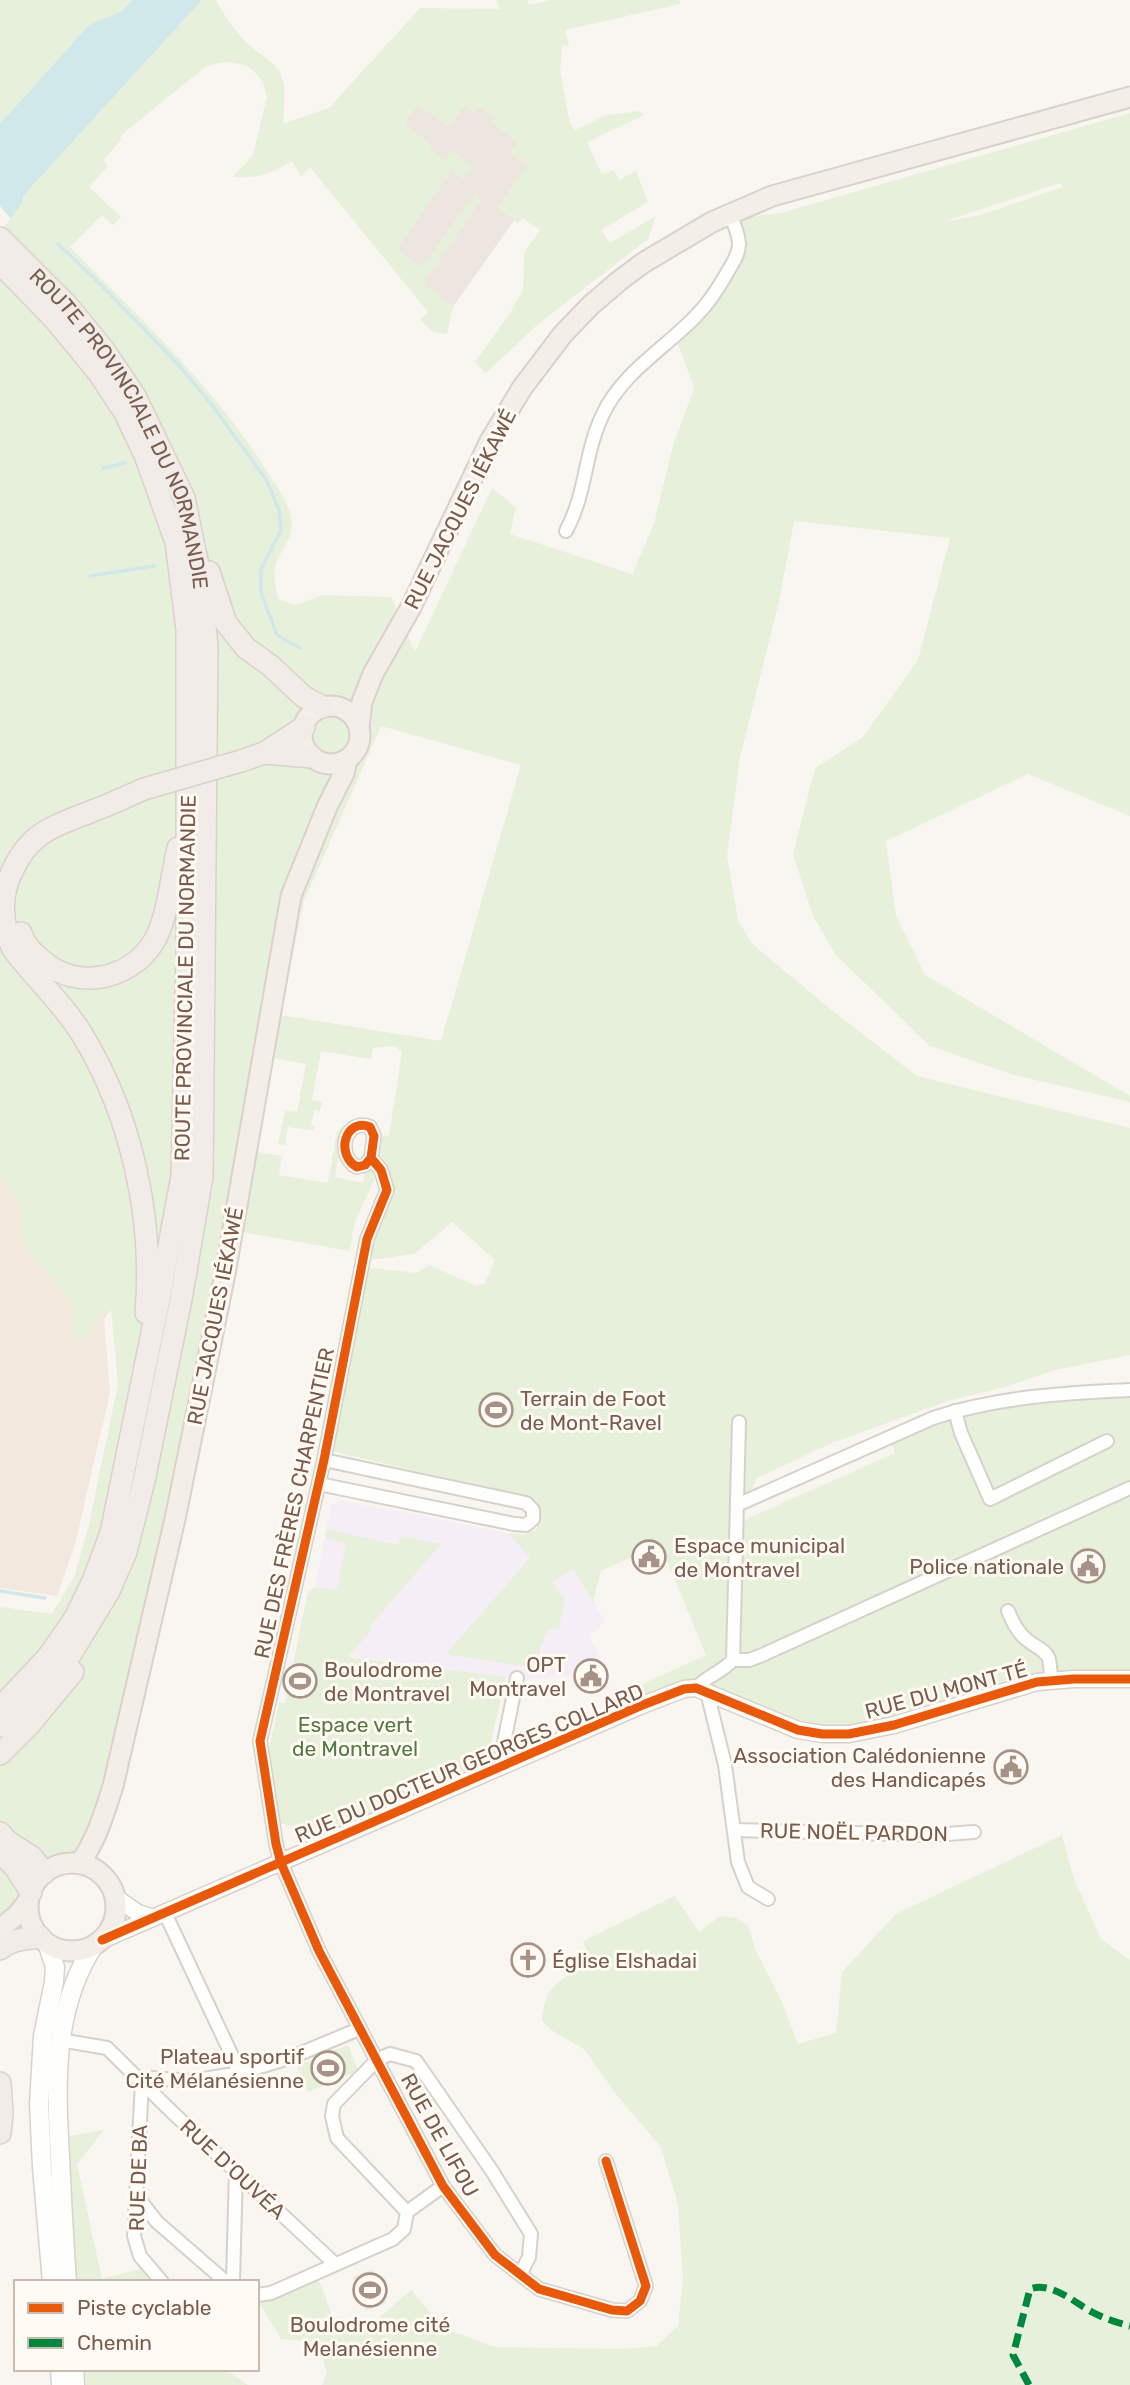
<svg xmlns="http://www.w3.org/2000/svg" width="1130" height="2385" font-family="Rubik,sans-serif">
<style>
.residential{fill:#f2e8de}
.industrial{fill:#ede5e0}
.education{fill:#f6eef6}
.green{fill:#e7f0db;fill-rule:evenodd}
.water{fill:#d0e8ea}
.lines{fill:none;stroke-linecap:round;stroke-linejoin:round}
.stream{stroke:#d0e8ea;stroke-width:3.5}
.minor-casing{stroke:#d7d1cb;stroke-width:16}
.tertiary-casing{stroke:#d7d1cb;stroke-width:19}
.secondary-casing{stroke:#d9d2cb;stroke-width:21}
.primary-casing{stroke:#dad1cc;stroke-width:23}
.trunk-casing{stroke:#dad1cc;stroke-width:24}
.minor{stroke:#fefefd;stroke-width:12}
.tertiary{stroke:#fefefd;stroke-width:16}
.secondary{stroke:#fefefd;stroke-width:18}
.primary{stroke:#f3eee8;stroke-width:19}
.trunk{stroke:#f2ece8;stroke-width:21}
.trunk-bridge-casing{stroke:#dad1cc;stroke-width:24;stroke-linecap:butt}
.trunk-bridge{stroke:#f2ece8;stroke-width:21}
.quiet{stroke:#00873e;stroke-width:7;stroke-dasharray:14 7;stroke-linecap:butt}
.cycleway-casing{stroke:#fffaf3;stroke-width:13}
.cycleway{stroke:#e8590c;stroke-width:9}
.labels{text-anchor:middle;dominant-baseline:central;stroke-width:6;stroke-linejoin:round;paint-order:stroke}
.street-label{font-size:21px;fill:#7a5c4d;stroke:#fffaf3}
.poi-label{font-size:21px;fill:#7a5c4d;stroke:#fffaf3;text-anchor:start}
.park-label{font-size:21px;fill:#537a41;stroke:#fffaf3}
</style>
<rect width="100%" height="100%" fill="#f9f5f0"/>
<path class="residential" d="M0,1174L21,1208L22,1242L71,1302L96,1318L111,1309L104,1319L110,1392L75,1545L57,1596L0,1588Z"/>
<path class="industrial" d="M430,37L554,164L440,325L310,167Z"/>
<path class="education" d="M340,1500L508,1533L553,1582L573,1569L605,1621L590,1635L603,1665L582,1674L525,1680L296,1649L308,1592L315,1587L331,1506Z"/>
<g class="green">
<path d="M0,0H132L122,11L89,25L0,124Z"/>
<path d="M202,0H216C224,15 236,33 249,45C264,59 279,61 284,85C286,98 283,111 283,124L329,108L420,8L500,9L496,0H527L529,5L551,0H679L680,4L565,30L569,45L562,46L560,71L570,123L575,130L607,115L640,111L644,115L587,142L602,175L614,170L619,180L636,171L648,202L601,230L610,243L656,216L648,239L537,325L486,373L475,362L509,315L523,290L524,253L540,230L522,218L518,223L497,208L527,166L510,153L517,142L491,123L495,118L480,107L475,113L465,105L449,127L418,105L404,124L431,144L429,148L445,159L452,151L473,166L463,179L452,171L397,249L422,267L475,193L482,198L424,284L453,306L447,334L433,332L420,320L428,312L310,167L301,177L292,161C269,175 260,178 233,177L253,155L267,97C262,64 231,55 204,68L120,136L122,139L103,160L108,166L89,187L121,217L113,225L102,215L70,247C135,313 211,384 261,462C271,478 284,494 290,513C297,539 281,546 275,567C273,576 277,590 278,599L296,605L323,595L391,597L415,652L492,488L516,507L510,534L634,575L633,572L654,524L672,449L694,388L675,335L695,317L739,242L740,218L781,213L1130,113V816L1028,774L886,841L896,916L925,975L1130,1096V1102L1014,1075L930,1046L836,955L813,916L793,854L815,768L863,737L918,660L950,538L794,521L780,597L740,757L727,857L738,920L752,944L829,1008L917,1076L1130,1128V1355L1055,1370L1005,1387L948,1401L832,1443L757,1478L737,1523L895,1453L890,1438L955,1411L1130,1390V1679H1074L894,1725L822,1734L704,1690L640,1706L632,1689L706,1655L660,1544L601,1571L593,1602L573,1569L553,1582L565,1599L559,1629L547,1630L534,1668L446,1654L530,1558L508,1533L524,1535L536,1530C542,1516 542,1507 529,1497L326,1450L362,1267L417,1273L429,1265L476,1286L485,1283L495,1260L452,1222L414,1254L363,1261L387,1191L374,1162L381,1135L389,1136L402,1052L395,1046L373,1048L371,1059L321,1051L312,1100L322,1102L320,1111L314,1110L311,1125L315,1126L314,1131L288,1127L285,1145L278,1144L285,1111L297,1112L306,1064L273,1058L257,1152L282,1156L279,1175L328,1183L337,1131L344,1127L335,1177L363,1183L365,1169H373L374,1180L354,1224L350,1251L243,1232L104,1845L45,1861L0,1920V1607L52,1614L74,1577L88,1529L118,1384L111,1310L96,1318L93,1332L82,1342L73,1339L71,1302L21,1242V1208L0,1174V231L16,213L23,196ZM1060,183L1063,187L981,215L943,222ZM381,726L521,765L441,1041L280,1015L304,901Z"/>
<path d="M326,1529L398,1545L401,1536L441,1544L370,1626L372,1629L348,1657L506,1677L488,1755L473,1769L319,1836L300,1828L278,1823L269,1749L279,1703H285L308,1592L315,1587L337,1590L346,1543L325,1538Z"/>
<path d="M1062,1835L1074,1879L1101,1939L1130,1960V2385H322L327,2372L317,2342L281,2339L257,2299L316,2272L338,2332L330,2337L374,2322L411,2290L443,2328L495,2347L622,2349L657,2346L678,2326L683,2279L678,2205L661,2147L619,2098L584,2049L554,2032L542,2021C545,1983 561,1980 591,1962L583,1941L675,1896L699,1932L720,1916L736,1918L748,1926L756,1951L781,2000L798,2044L836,2033L842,1972L896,1914Z"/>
<path d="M348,2045L358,2071L308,2092L297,2066Z"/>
<path d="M104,2130L77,2164L102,2279L140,2269L151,2282H77L65,2194V2137Z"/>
<path d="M373,2269L386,2303L366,2311L353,2277Z"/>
<path d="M79,2369H225L248,2385H82Z"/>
</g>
<path class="water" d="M132,0H202L23,196L22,203L11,219L0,206V124L89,25L122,11Z"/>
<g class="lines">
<g class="stream">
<path d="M58,244L96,280L176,362L212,405L267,481L279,510L281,530L261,569V593L277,635L300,648"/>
<path d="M103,468L125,463"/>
<path d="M90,576L154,566"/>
<path d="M0,1591L45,1598"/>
</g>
<defs>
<g id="minor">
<path d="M566,531C587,492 584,453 603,414C622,373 665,348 695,317C708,304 718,289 727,273C732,264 739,255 739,244C739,234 733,222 730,213"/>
<path d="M371,1158L365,1165L357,1167C335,1155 345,1117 370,1127L374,1136L371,1158L381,1170L387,1190L367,1239L324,1460L260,1741L276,1844L281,1863L319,1951L443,2186L495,2255L539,2289L612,2310L627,2311L640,2301L646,2286L606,2161"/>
<path d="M955,1411L961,1433L990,1499L1107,1441"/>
<path d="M319,1484L514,1524L526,1525L533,1519V1510L526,1503L324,1460"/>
<path d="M737,1505L933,1418C997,1397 1063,1393 1130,1390"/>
<path d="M1008,1611C1013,1622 1017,1632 1027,1640C1049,1656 1050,1650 1051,1681"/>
<path d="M733,1660L739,1422"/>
<path d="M696,1688C707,1676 722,1672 733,1660H749L760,1656L1130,1488"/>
<path d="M712,1693L709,1700L725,1765L738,1862L748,1887L768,1899"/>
<path d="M499,1767L517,1678"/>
<path d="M735,1830L934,1835L974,1832"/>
<path d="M165,1913L240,2073"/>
<path d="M60,2040L107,2048L173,2113L334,2263"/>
<path d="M136,2195L157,2222L226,2282"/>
<path d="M407,2212L337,2138L332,2116L334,2104L378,2059L390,2054L416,2061L492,2171L531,2234L529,2257L521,2273"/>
<path d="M162,2282L140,2256L134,2236L142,2082L151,2078L192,2081L240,2073L292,2057L359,2029"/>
<path d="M233,2282L236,2170"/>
<path d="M257,2295L271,2293L393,2239L404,2229L407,2212L443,2186"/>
</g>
<g id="tertiary">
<path d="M115,1897L138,1913L151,1917"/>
<path d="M102,1940L640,1706L684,1689L696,1688L798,1730L822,1734H849L894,1725L1037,1682L1074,1679H1130"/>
</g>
<g id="secondary">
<path d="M47,1943L55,1967L54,1982L43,2036L39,2104L42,2167L52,2282"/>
<path d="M67,2282C64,2241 62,2200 60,2158C56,2084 52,2010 94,1945"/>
<path d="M60,2369L61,2385"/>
<path d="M74,2369L75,2385"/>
</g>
<g id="primary">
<circle cx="331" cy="735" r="29"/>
<path d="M359,726L362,702L373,674L411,607L490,441L522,388L563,334L591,305L619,281L643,263L712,222L772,196L1130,97"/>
<circle cx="72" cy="1907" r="44"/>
<path d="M80,1863C97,1839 104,1814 113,1786L175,1519L225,1274L291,896L327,807L344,773L347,760"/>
<path d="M0,1929L18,1914L28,1901"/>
</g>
<g id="trunk">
<path id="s1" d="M0,238L68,306L104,350L135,396L184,498L200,575L207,646L202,1177L181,1299L144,1481L126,1552L109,1591L69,1657L22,1708L0,1726"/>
<path d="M0,263L56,321L98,372L125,413L145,455L176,542L187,629V956L182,1176L160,1294L111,1533L93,1581L75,1618L48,1657L0,1708"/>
<path d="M209,572L226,623L246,648L271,666L304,697L323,707"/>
<path d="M264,753L312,757"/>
<path d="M241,761L264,753L304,727"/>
<path d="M144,789C128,796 111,804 95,810C50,828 27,832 8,881C0,904 3,927 13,949C35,979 64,1004 83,1036C132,1117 154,1219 146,1313"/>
<path d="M21,933C25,946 34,954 44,962C78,990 129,980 153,943C168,919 171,877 178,848"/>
<path d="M0,1754L29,1725L73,1672"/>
<path d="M0,1833L7,1841L32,1857L44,1873"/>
<path d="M0,1853L15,1867L31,1892"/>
<path d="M0,1949C12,1939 25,1939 40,1937"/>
<path d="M0,2083L2,2113L0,2133"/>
</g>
</defs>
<use href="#minor" class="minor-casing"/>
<use href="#tertiary" class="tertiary-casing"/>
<use href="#secondary" class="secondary-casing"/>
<use href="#primary" class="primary-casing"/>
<use href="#trunk" class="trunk-casing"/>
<use href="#minor" class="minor"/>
<use href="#tertiary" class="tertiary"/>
<use href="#secondary" class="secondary"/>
<use href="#primary" class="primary"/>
<use href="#trunk" class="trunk"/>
<defs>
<path id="trunk-bridge" d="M144,789L241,761"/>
</defs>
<use href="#trunk-bridge" class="trunk-bridge-casing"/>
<use href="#trunk-bridge" class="trunk-bridge"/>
<path class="quiet" d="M1029,2385L1013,2355L1030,2289C1051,2281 1075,2303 1092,2312C1103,2318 1118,2323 1130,2326"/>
<defs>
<g id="cycleway">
<path d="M371,1158L365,1165L357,1167C335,1155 345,1117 370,1127L374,1136L371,1158L381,1170L387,1190L367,1239L324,1460L260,1741L276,1844L281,1863L319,1951L443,2186L495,2255L539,2289L612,2310L627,2311L640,2301L646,2286L606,2161"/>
<path d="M102,1940L640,1706L684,1689L696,1688L798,1730L822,1734H849L894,1725L1037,1682L1074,1679H1130"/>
</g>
</defs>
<use href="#cycleway" class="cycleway-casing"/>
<use href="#cycleway" class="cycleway"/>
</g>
<defs>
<symbol id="stadium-ring" viewBox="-11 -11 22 22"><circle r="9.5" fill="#fffaf3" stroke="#a69286" stroke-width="1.5"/><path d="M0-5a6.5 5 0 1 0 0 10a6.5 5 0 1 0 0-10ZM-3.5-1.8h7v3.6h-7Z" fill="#a69286"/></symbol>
<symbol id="civic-ring" viewBox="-11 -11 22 22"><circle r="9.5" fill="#fffaf3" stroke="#a69286" stroke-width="1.5"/><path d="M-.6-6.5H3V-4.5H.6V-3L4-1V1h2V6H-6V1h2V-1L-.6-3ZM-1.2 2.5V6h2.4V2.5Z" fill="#a69286"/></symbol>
<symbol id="church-ring" viewBox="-11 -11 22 22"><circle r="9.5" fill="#fffaf3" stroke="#a69286" stroke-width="1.5"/><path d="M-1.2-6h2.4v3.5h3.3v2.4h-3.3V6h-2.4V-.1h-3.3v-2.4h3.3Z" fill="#a69286"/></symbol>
</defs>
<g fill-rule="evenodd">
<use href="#stadium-ring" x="477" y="1391" width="38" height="38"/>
<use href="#civic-ring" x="630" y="1538" width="38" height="38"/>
<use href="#civic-ring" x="1069" y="1547" width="38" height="38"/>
<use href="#civic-ring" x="572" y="1657" width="38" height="38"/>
<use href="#stadium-ring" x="281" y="1662" width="38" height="38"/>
<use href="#civic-ring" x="992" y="1748" width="38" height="38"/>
<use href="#church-ring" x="509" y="1941" width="38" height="38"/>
<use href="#stadium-ring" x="309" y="2049" width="38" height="38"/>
<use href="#stadium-ring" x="351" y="2271" width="38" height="38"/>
</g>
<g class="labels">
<g class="street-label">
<text stroke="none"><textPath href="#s1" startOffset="231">ROUTE PROVINCIALE DU NORMANDIE</textPath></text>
<text transform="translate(460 509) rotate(-63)">RUE JACQUES IÉKAWÉ</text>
<text transform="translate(185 978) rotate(-89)">ROUTE PROVINCIALE DU NORMANDIE</text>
<text transform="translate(215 1316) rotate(-79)">RUE JACQUES IÉKAWÉ</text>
<text transform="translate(294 1503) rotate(-78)">RUE DES FRÈRES CHARPENTIER</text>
<text transform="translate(946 1690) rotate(-15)">RUE DU MONT TÉ</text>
<text transform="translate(469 1763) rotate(-23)">RUE DU DOCTEUR GEORGES COLLARD</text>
<text transform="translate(854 1832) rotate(1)">RUE NOËL PARDON</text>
<text transform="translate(440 2135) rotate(61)">RUE DE LIFOU</text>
<text transform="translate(233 2169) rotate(43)">RUE D'OUVÉA</text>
<text transform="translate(138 2178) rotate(-88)">RUE DE BA</text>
</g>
<g class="poi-label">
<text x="520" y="1398">Terrain de Foot<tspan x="520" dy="24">de Mont-Ravel</tspan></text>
<text x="674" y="1545">Espace municipal<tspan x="674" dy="24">de Montravel</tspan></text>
<text x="1064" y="1566" text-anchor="end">Police nationale</text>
<text x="566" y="1664" text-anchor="end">OPT<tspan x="566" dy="24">Montravel</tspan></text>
<text x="324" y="1669">Boulodrome<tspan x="324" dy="24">de Montravel</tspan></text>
<text x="986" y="1755" text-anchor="end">Association Calédonienne<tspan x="986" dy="24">des Handicapés</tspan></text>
<text x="552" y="1960">Église Elshadai</text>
<text x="304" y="2056" text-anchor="end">Plateau sportif<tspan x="304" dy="24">Cité Mélanésienne</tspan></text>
<text x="370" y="2324" text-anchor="middle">Boulodrome cité<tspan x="370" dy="24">Melanésienne</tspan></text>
</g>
<g class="park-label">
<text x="355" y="1724">Espace vert<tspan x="355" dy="24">de Montravel</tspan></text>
</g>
</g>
<rect x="14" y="2280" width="245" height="91" fill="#fffaf3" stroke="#cabbb1" stroke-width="2"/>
<rect x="28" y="2303" width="35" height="10" fill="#e8590c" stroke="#cabbb1" stroke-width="2"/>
<text x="77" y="2315" font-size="21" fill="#7a5c4d">Piste cyclable</text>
<rect x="28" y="2338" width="35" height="10" fill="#00873e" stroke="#cabbb1" stroke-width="2"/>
<text x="77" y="2350" font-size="21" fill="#7a5c4d">Chemin</text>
</svg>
